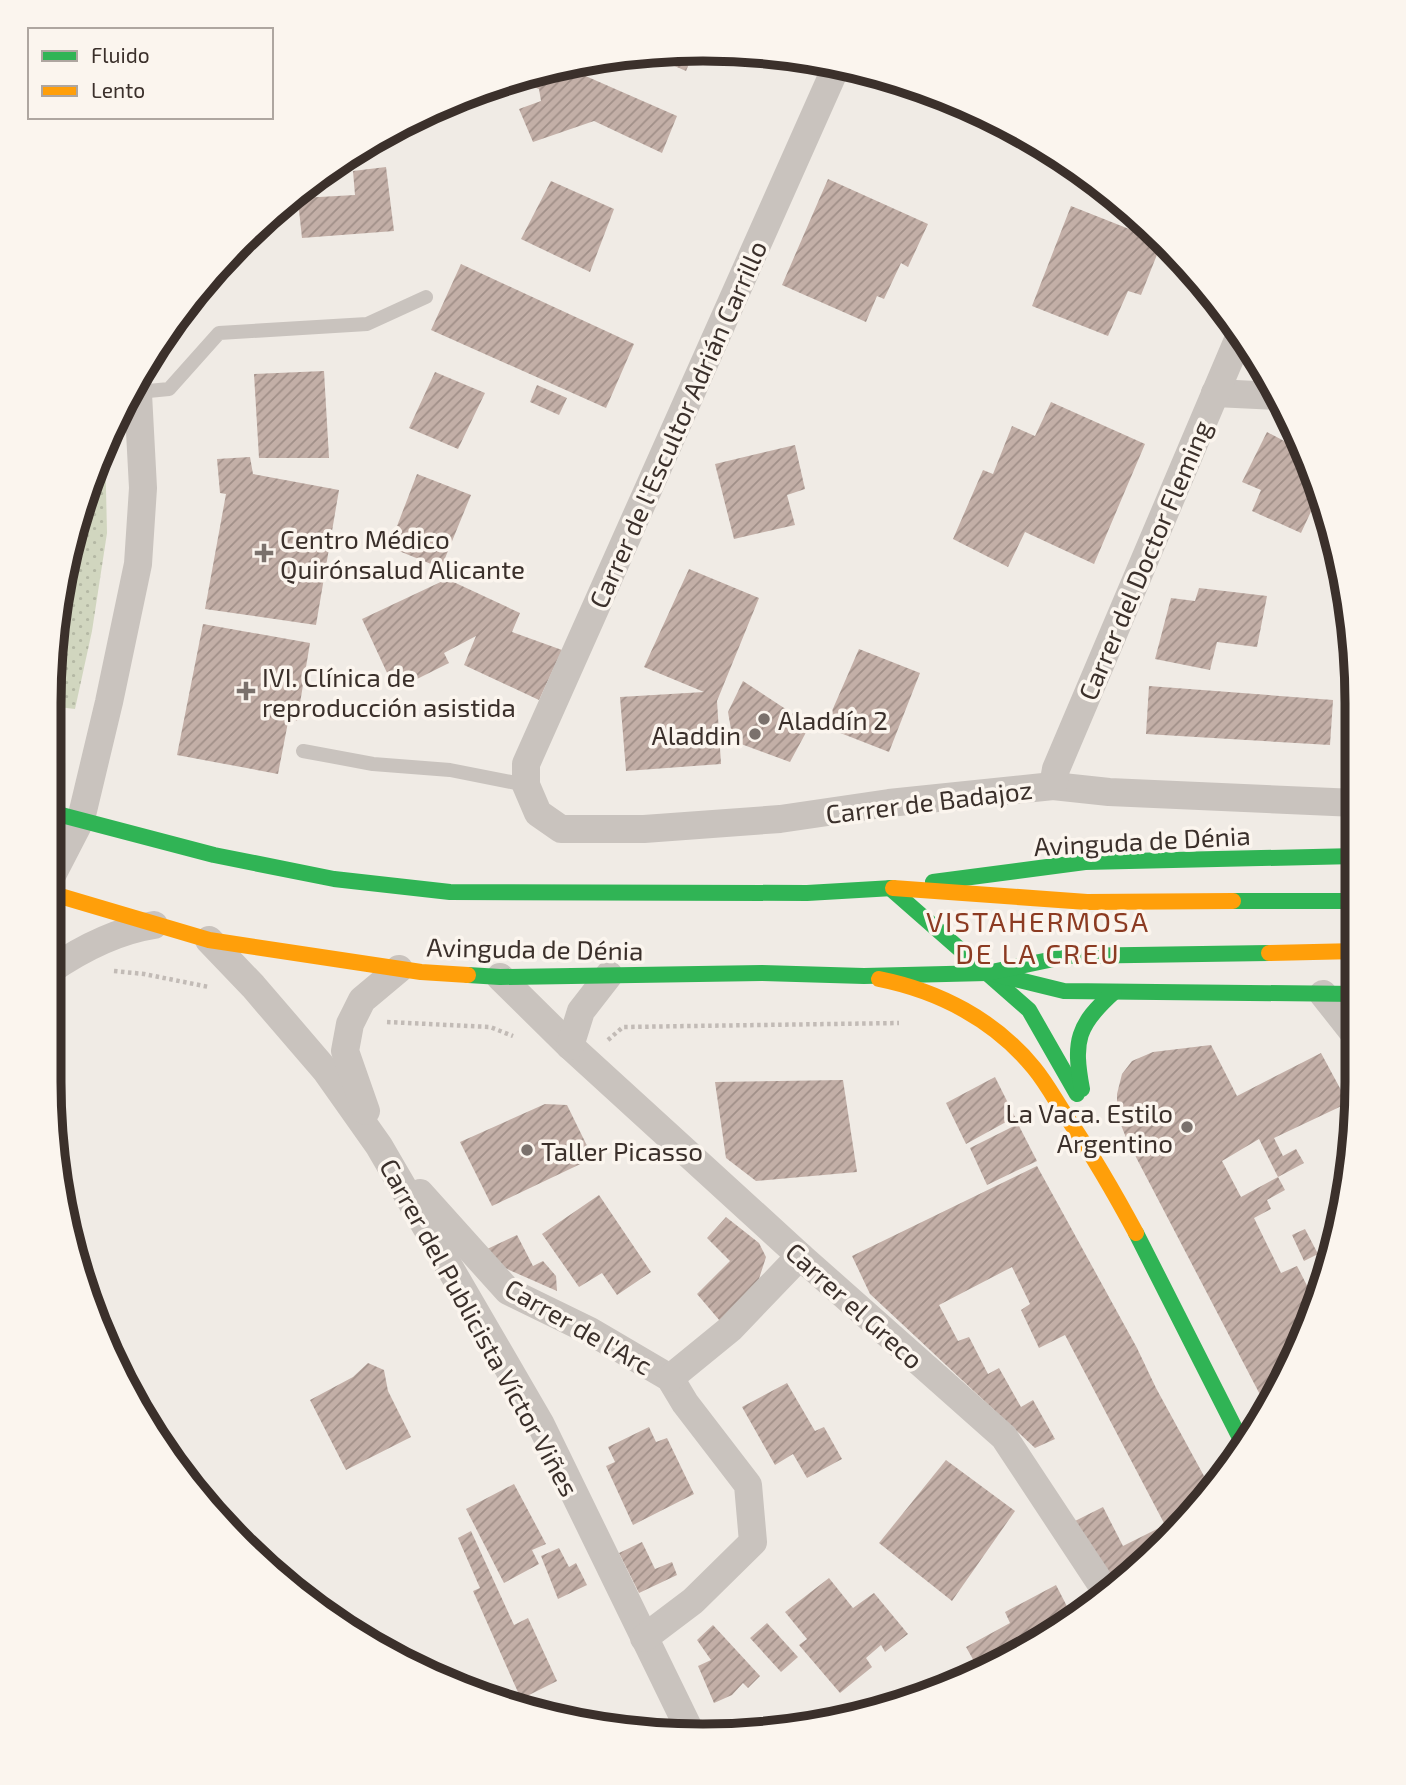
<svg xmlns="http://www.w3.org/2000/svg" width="1406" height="1785" font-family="'Exo 2',sans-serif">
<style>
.grass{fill:url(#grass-dots)}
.building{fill:url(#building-hatch)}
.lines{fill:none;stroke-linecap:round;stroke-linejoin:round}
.path{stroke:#c2bbb6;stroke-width:4.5;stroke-dasharray:3.5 3.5;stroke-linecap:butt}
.lane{stroke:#c9c3be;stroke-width:14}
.street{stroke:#c9c3be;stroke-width:28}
.fast{stroke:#30b455;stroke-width:16}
.slow{stroke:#ff9f0a;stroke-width:16}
.poi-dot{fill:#7a716c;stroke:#fbf5ee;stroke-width:2.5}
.labels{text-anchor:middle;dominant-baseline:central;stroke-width:7;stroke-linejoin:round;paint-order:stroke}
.street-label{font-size:26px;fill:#3b302b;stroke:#fbf5ee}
.poi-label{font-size:26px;fill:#3b302b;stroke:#fbf5ee;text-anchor:start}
.neighbourhood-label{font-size:28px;letter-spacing:2px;fill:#8c3b22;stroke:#fbf5ee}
.rim{fill:none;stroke:#3b302b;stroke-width:9}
</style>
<defs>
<pattern id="grass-dots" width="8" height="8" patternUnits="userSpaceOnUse" patternTransform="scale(1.75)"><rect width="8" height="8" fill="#d1d6bf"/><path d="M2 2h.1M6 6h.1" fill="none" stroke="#b4b8a4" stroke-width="1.8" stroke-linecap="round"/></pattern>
<pattern id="building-hatch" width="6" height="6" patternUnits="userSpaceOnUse" patternTransform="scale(1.75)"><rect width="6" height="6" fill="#c3afa7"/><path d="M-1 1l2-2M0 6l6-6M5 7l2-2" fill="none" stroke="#a08f88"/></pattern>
</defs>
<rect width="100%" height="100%" fill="#f0ebe5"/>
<path class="grass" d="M105,445L107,533L92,631L75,709L50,706V661L84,492Z"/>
<g class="building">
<path d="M691,52H694L686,71L647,54Z"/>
<path d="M565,67L677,116L662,153L594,121L533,142L519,109L541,101L539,89L516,80L517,78Z"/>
<path d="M386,167L394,231L302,238L298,201L301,198L355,195L353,171Z"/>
<path d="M828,179L928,224L908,267L901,263L884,299L877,296L866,322L782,285Z"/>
<path d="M551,181L614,209L590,272L521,239Z"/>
<path d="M1071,206L1162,242L1141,295L1128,291L1108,336L1032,306Z"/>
<path d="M461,264L634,344L606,408L431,330Z"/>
<path d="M324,371L329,458H259L254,374Z"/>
<path d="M435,372L485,393L458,449L409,428Z"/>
<path d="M537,385L567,398L559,415L530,402Z"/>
<path d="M1051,402L1145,444L1094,564L1025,532L1008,567L953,539L983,470L993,474L1012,426L1035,436Z"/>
<path d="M1267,432L1303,451L1296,465L1314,474L1321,490L1301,533L1252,511L1261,490L1242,482Z"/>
<path d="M795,445L805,489L787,495L795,525L734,539L715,464Z"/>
<path d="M250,457L253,474L339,490L316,625L205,609L226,494L220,493L217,459Z"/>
<path d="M417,474L471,495L441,568L389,547Z"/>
<path d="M689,569L759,598L717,701L721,764L626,771L620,697L704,692L644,667Z"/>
<path d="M447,579L520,613L512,632L562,650L539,700L464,665L476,636L444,653L449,663L395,690L362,619Z"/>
<path d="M1199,588L1267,596L1257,647L1217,642L1210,670L1155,659L1171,598L1195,601Z"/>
<path d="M203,624L310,643L297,721L289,717L278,774L177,755Z"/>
<path d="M859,649L920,673L889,752L825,727Z"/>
<path d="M743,681L810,725L790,762L733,741L728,712Z"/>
<path d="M1149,686L1333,700L1330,745L1146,734Z"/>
<path d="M1211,1045L1237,1096L1321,1053L1348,1103L1274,1138L1283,1156L1296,1149L1304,1163L1278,1177L1259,1139L1222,1161L1241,1197L1278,1177L1285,1190L1267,1200L1271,1209L1254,1218L1281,1273L1297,1266L1316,1303L1310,1306L1313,1312L1307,1332L1267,1408L1127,1140L1117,1115V1094L1122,1074L1132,1061L1153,1052Z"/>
<path d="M995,1077L1015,1117L966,1144L946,1103Z"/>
<path d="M843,1080L857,1172L756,1181L726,1158L715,1082Z"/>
<path d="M545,1104L567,1105L593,1158L492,1206L460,1142Z"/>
<path d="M1018,1124L1037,1161L987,1185L970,1148Z"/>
<path d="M1037,1166L1137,1348L1156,1388L1210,1487L1135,1573L1112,1590L1073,1522L1103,1507L1123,1546L1165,1525L1065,1335L1039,1348L1021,1310L1030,1304L1012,1267L939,1305L958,1341L969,1337L988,1374L999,1368L1021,1407L1033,1400L1055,1439L1035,1448L870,1294L852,1256Z"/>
<path d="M599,1195L651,1272L617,1295L602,1273L579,1287L542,1234Z"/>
<path d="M726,1217L759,1243L766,1257L757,1285L720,1321L697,1294L730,1261L707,1238Z"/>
<path d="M1305,1229L1318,1254L1328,1249L1331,1255L1328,1263L1323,1266L1318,1254L1304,1261L1292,1235Z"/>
<path d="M517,1235L533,1266L543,1261L556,1276L557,1291L491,1262L485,1250Z"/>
<path d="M368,1363L384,1370L388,1391L411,1437L346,1470L310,1400L353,1377Z"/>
<path d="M787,1383L815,1431L824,1427L842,1459L807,1478L793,1454L775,1465L742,1407Z"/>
<path d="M649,1427L656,1442L667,1438L694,1494L633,1525L606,1466L615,1462L608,1447Z"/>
<path d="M946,1460L1015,1511L952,1601L879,1543Z"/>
<path d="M514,1484L546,1544L532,1550L539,1564L504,1583L466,1509Z"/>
<path d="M471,1531L514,1625L528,1618L557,1681L521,1699L473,1591L480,1588L458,1538Z"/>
<path d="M642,1542L655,1569L672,1562L677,1575L639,1593L619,1553Z"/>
<path d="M559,1548L569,1567L576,1563L587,1585L558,1599L541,1556Z"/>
<path d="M829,1578L853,1608L874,1593L908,1634L885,1652L881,1645L866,1658L872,1667L840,1693L799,1645L807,1639L785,1612Z"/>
<path d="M1056,1585L1073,1618L1030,1648L979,1670L966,1647L1010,1623L1005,1612Z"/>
<path d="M767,1623L798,1657L781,1672L750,1638Z"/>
<path d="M713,1625L760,1676L748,1688L743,1683L732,1695L714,1703L698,1666L711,1660L697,1640Z"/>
</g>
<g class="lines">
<g class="path">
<path d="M114,971L144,974L209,987"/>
<path d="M387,1022L490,1027L513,1036"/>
<path d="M608,1040L623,1027L899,1023"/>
</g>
<g class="lane">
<path d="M138,392L169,389L219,333L367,324L426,297"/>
<path d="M303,751L373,764L450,770L526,785"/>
</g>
<g class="street">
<path d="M837,65L526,764V785L538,813L561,829H644L780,819L889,803L1053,786L1109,792L1356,803"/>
<path d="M1215,393L1279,396"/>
<path d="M1053,786L1056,769L1240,335"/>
<path d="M50,879L81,819L109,702L138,564L143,488L137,375"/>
<path d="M209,940L253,986L326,1071L379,1146L540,1423L692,1735"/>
<path d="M49,971C81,949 115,931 154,925"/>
<path d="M500,977L570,1046L800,1256L1004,1437L1107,1593"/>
<path d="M1323,994L1357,1037"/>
<path d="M570,1046L581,1011L609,975"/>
<path d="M366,1111L345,1051L350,1024L362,1000L399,969"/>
<path d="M420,1193L508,1291L590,1331L670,1378L685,1403L748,1485L753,1542L693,1601L644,1638"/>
<path d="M670,1378L730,1329L800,1256"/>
</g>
<g class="fast">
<path d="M50,812L214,855L334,879L450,892L807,893L893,888"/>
<path d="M933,882L1085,862L1356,856"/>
<path d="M890,888L1029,1010L1077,1094"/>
<path d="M1233,901H1356"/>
<path d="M990,973L1064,991L1357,994"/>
<path d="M468,975L500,977L762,973L864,976L987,973L1068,956L1269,953"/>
<path d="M1082,1089C1073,1041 1077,1025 1114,992"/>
<path d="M1136,1233L1245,1448"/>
</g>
<g class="slow">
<path d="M893,888L1087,902L1233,901"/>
<path d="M50,893L209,940L421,972L468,975"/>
<path d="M1269,953L1357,951"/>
<path d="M879,979C939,991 995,1020 1034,1068C1048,1085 1058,1105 1070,1122C1095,1159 1115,1194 1136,1233"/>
</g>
</g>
<g class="poi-dot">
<path d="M260.5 542.5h7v7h7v7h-7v7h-7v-7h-7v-7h7z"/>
<path d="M242.5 680.5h7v7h7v7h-7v7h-7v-7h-7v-7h7z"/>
<circle cx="764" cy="719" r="7"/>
<circle cx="755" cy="734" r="7"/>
<circle cx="1187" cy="1127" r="7"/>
<circle cx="527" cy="1150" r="7"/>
</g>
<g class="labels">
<g class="street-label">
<text transform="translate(677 424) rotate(-66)">Carrer de l'Escultor Adrián Carrillo</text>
<text transform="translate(1144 560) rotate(-67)">Carrer del Doctor Fleming</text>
<text transform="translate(929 801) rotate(-7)">Carrer de Badajoz</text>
<text transform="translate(1142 840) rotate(-3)">Avinguda de Dénia</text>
<text transform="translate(535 948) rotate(1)">Avinguda de Dénia</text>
<text transform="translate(855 1305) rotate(42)">Carrer el Greco</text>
<text transform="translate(579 1326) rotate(30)">Carrer de l'Arc</text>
<text transform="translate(480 1327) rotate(61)">Carrer del Publicista Víctor Viñes</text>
</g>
<g class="poi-label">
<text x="280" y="538">Centro Médico<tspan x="280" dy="30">Quirónsalud Alicante</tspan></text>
<text x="262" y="676">IVI. Clínica de<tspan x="262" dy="30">reproducción asistida</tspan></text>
<text x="778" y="719">Aladdín 2</text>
<text x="741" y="734" text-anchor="end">Aladdin</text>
<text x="1173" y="1112" text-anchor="end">La Vaca. Estilo<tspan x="1173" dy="30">Argentino</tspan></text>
<text x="541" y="1150">Taller Picasso</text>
</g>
<g class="neighbourhood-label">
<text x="1038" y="921">VISTAHERMOSA<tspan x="1038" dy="32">DE LA CREU</tspan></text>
</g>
</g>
<path d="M0 0H1406V1785H0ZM703 61H703A642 642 0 0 1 1345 703V1082A642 642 0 0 1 703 1724H703A642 642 0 0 1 61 1082V703A642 642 0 0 1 703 61Z" fill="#fbf5ee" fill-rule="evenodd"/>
<path class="rim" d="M703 61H703A642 642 0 0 1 1345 703V1082A642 642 0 0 1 703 1724H703A642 642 0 0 1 61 1082V703A642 642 0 0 1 703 61Z"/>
<rect x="28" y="28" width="245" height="91" fill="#fbf5ee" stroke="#aea6a0" stroke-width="2"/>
<rect x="42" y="51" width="35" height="10" fill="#30b455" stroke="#aea6a0" stroke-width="2"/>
<text x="91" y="63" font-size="21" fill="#3b302b">Fluido</text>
<rect x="42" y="86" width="35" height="10" fill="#ff9f0a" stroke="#aea6a0" stroke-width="2"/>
<text x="91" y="98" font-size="21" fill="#3b302b">Lento</text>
</svg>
